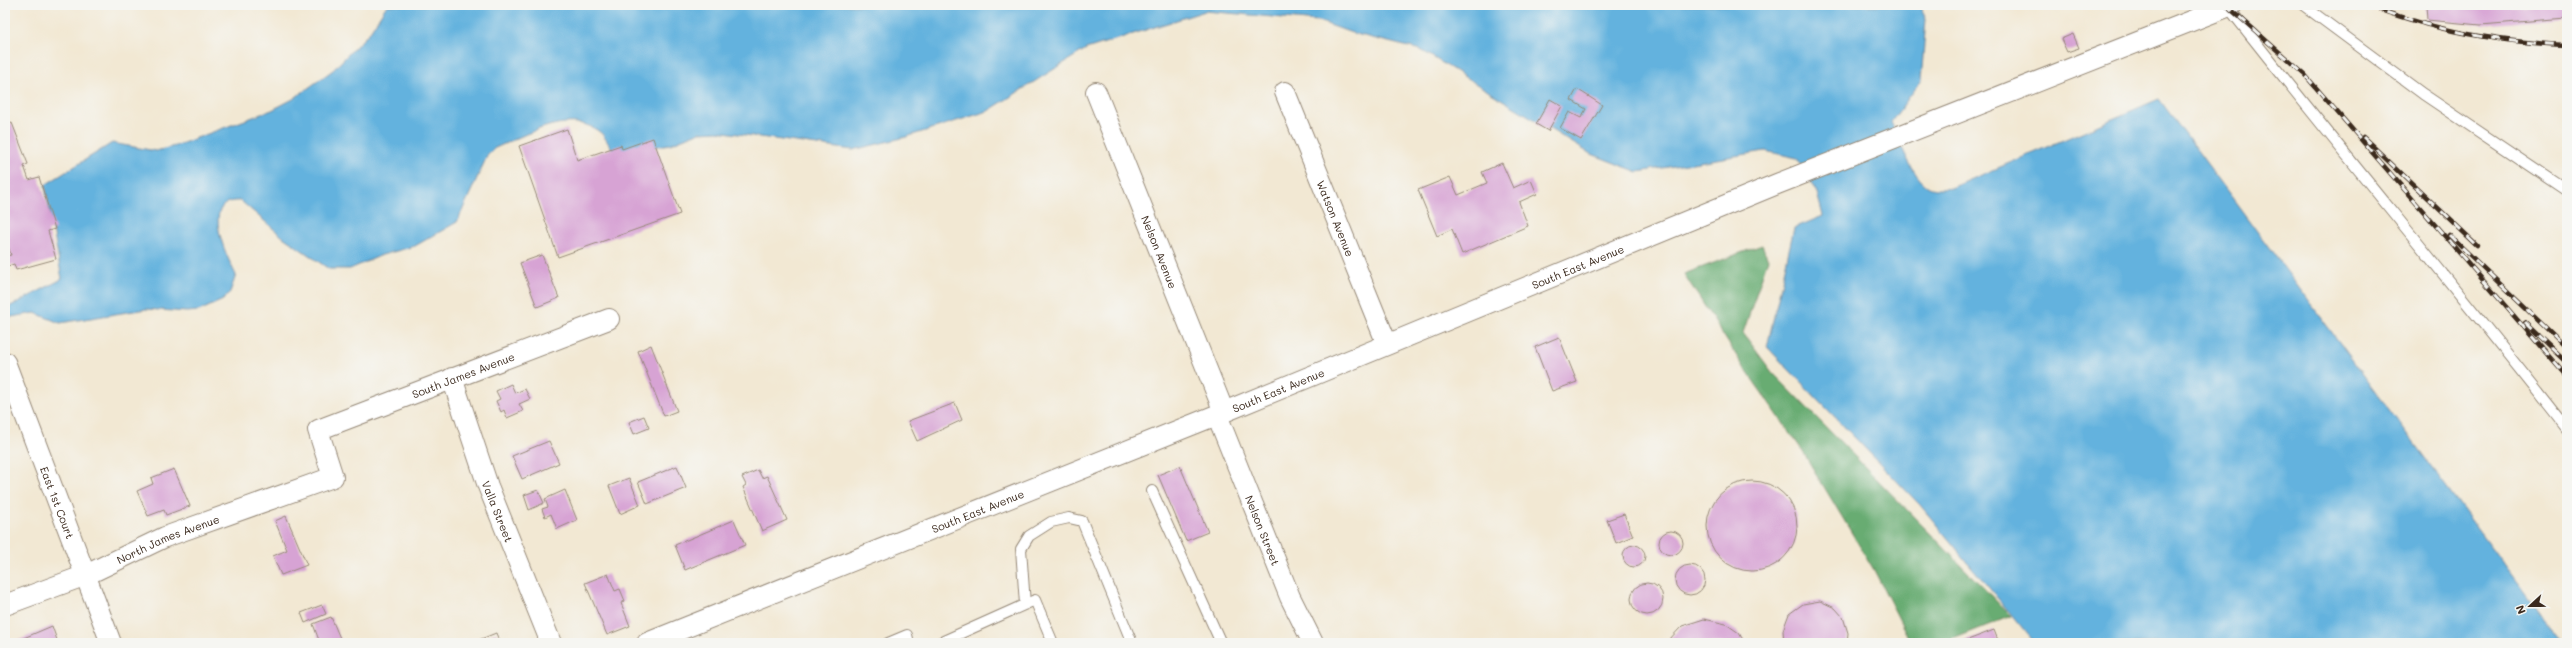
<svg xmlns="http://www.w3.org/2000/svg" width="2572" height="648" font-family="Mali,sans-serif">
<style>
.forest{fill:#68ac72;stroke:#526b48}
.water{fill:#64b2de;stroke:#506e7e}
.building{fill:#d7a3d4}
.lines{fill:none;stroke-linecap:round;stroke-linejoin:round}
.lane-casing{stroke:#968978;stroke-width:12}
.street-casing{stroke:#968978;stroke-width:22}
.lane{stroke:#fff;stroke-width:10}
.street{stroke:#fff;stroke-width:20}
.rail-casing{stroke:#3b2a1e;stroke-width:4.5}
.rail{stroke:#f6f6f2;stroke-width:3;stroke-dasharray:9;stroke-linecap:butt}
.labels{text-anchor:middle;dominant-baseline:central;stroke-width:3.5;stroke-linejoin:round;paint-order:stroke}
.street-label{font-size:11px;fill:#3b2a1e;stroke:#f6f6f2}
</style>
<rect width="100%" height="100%" fill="#f6f6f2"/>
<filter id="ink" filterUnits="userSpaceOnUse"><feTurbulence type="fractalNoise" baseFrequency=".025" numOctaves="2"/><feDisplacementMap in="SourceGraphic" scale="8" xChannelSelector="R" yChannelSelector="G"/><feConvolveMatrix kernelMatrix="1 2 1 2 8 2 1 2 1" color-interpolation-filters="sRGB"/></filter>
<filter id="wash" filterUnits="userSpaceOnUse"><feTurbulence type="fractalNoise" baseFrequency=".012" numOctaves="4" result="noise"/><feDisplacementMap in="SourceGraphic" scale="16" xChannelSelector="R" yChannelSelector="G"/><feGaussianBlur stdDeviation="0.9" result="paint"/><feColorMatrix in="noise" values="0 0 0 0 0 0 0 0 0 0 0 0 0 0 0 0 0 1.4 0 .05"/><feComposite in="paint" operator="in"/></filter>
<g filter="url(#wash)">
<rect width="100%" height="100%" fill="#f2e8d3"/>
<path class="forest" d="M1762,245L1768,259L1743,333L1772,372L2011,616L1943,643H1911L1874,570L1800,447L1745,369L1684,274Z"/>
<path class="water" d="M387,5H1919L1926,19L1921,81L1891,122C1899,139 1912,178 1929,187C1936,190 1944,189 1951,188L2159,99L2562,643H2035L1920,505L1767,347L1794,228L1823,216L1817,193L1797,158L1765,151L1638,172L1589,153L1421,50L1352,33L1318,21L1205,11L1086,49L988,111L906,137L853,150L717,131L700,132L670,144L617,153C608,147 606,135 597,130C566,110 524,136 495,148L488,154L457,222L415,246L382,255L350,269H329L283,237L241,201C198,198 227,257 236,275L230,292L223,300L199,311L187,312L146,309L60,323L35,313L5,318V309L62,279L45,185L112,143L156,151L175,146L272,110L293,99L333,70L369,33Z"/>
<g id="blocks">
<g class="building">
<path d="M2426,5H2567V18L2481,25L2427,20Z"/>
<path d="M2073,34L2079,48L2067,52L2061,39Z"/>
<path d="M1577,89L1602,105L1581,140L1560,128L1569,112L1581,118L1586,109L1571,100Z"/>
<path d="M1550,99L1562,106L1548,131L1536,124Z"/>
<path d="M12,123L28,164L24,166L29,180L39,177L55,229L48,231L56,259L16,270L14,264L5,267V256L11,255L5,237V125Z"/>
<path d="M567,129L577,160L621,145L622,149L653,138L680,214L558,257L519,146Z"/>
<path d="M1502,163L1513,188L1531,180L1537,194L1519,202L1528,226L1462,254L1452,229L1437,236L1418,190L1450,177L1458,195L1487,183L1482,172Z"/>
<path d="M542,255L559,298L537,307L520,263Z"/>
<path d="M1559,337L1577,382L1552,391L1535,347Z"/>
<path d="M651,345L677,411L664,416L638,351Z"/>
<path d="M511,384L515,393L525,389L530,399L519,404L523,411L507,418L504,410L501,412L496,401L500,399L496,391Z"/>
<path d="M955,403L962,420L917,441L908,421Z"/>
<path d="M644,416L649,428L634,434L629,422Z"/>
<path d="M549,441L559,463L522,479L512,456Z"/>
<path d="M677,466L686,488L647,504L638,482Z"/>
<path d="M1180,466L1208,532L1186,541L1158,475Z"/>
<path d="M174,469L190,506L166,515L164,510L148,516L137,491L153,484L151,478Z"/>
<path d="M758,470L762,478L767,476L787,520L762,531L743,487L746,485L742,477Z"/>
<path d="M629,478L640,505L620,514L609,486Z"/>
<circle cx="1752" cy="526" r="45"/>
<path d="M538,490L544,503L529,510L524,495Z"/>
<path d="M565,490L577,520L557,529L551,514L545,517L542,509L548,507L545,499Z"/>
<path d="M1624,514L1633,536L1616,543L1607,520Z"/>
<path d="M286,516L307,565L281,575L273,556L287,550L275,521Z"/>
<path d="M734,520L745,545L685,570L675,545Z"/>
<circle cx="1671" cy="543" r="12"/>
<circle cx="1634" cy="556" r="11"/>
<circle cx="1690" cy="580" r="15"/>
<path d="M608,574L615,591L620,589L625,601L621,603L630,626L607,635L585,583Z"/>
<circle cx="1647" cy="599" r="16"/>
<path d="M1820,601L1835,608L1843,617L1848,633L1847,643H1784L1783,630L1789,614L1803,604Z"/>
<path d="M322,605L326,614L305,623L301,613Z"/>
<path d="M331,617L342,643H320L313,624Z"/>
<path d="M1704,619L1726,624L1739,633L1745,643H1666L1682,626Z"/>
<path d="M52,626L58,643H12Z"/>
<path d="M1994,630L1999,643H1960Z"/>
<path d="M496,633L500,643H471Z"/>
</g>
</g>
</g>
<g filter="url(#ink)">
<use href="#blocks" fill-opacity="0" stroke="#968978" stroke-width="1"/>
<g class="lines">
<defs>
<g id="lane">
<path d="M2303,5L2423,94L2567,191"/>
<path d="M2228,7C2339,149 2456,287 2567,429"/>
<path d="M1152,491L1221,643"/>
<path d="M1025,604L1021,549L1029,536L1051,522L1069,518L1082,521L1132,643"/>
<path d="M888,643L907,635L909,643"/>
<path d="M939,643L1035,600L1053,643"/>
</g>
<g id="street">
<path id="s1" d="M1096,92L1224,412"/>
<path id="s2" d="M1285,92L1387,344"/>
<path id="s3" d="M5,362L111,643"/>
<path id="s4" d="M452,378L488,486L551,643"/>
<path id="s5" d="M1217,415L1290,597L1313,643"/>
<path id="s6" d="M5,605L86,575L165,537L333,477L318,430L609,319"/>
<path id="s7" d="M647,643L1224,412L1777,184L2232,5"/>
</g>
</defs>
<use href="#lane" class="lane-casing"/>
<use href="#street" class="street-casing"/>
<use href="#lane" class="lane"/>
<use href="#street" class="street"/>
<defs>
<g id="rail">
<path d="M2226,5L2305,75L2567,377"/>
<path d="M2370,5C2387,14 2406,18 2425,24C2472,37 2518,43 2567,45"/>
<path d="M2363,137L2477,245"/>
<path d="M2449,235L2567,348"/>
<path d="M2525,323L2567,363"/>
</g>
</defs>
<use href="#rail" class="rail-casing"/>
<use href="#rail" class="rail"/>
</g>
</g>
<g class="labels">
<g class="street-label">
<text stroke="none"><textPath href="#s2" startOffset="136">Watson Avenue</textPath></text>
<text stroke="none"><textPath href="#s1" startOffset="172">Nelson Avenue</textPath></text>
<text stroke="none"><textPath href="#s7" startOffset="1004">South East Avenue</textPath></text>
<text stroke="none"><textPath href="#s6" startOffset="557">South James Avenue</textPath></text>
<text stroke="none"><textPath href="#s7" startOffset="680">South East Avenue</textPath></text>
<text stroke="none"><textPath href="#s3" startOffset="150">East 1st Court</textPath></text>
<text stroke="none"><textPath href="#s4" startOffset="141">Valla Street</textPath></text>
<text stroke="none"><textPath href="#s7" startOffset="356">South East Avenue</textPath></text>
<text stroke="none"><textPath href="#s5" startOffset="124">Nelson Street</textPath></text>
<text stroke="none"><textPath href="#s6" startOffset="176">North James Avenue</textPath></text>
</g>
</g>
<rect width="2572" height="648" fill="none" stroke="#f6f6f2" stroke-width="20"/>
<g transform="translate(2530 606) rotate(248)" stroke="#f6f6f2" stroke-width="3" paint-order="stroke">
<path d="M0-3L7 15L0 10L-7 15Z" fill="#3b2a1e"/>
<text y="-6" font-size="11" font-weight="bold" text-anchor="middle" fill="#3b2a1e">N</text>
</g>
</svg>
